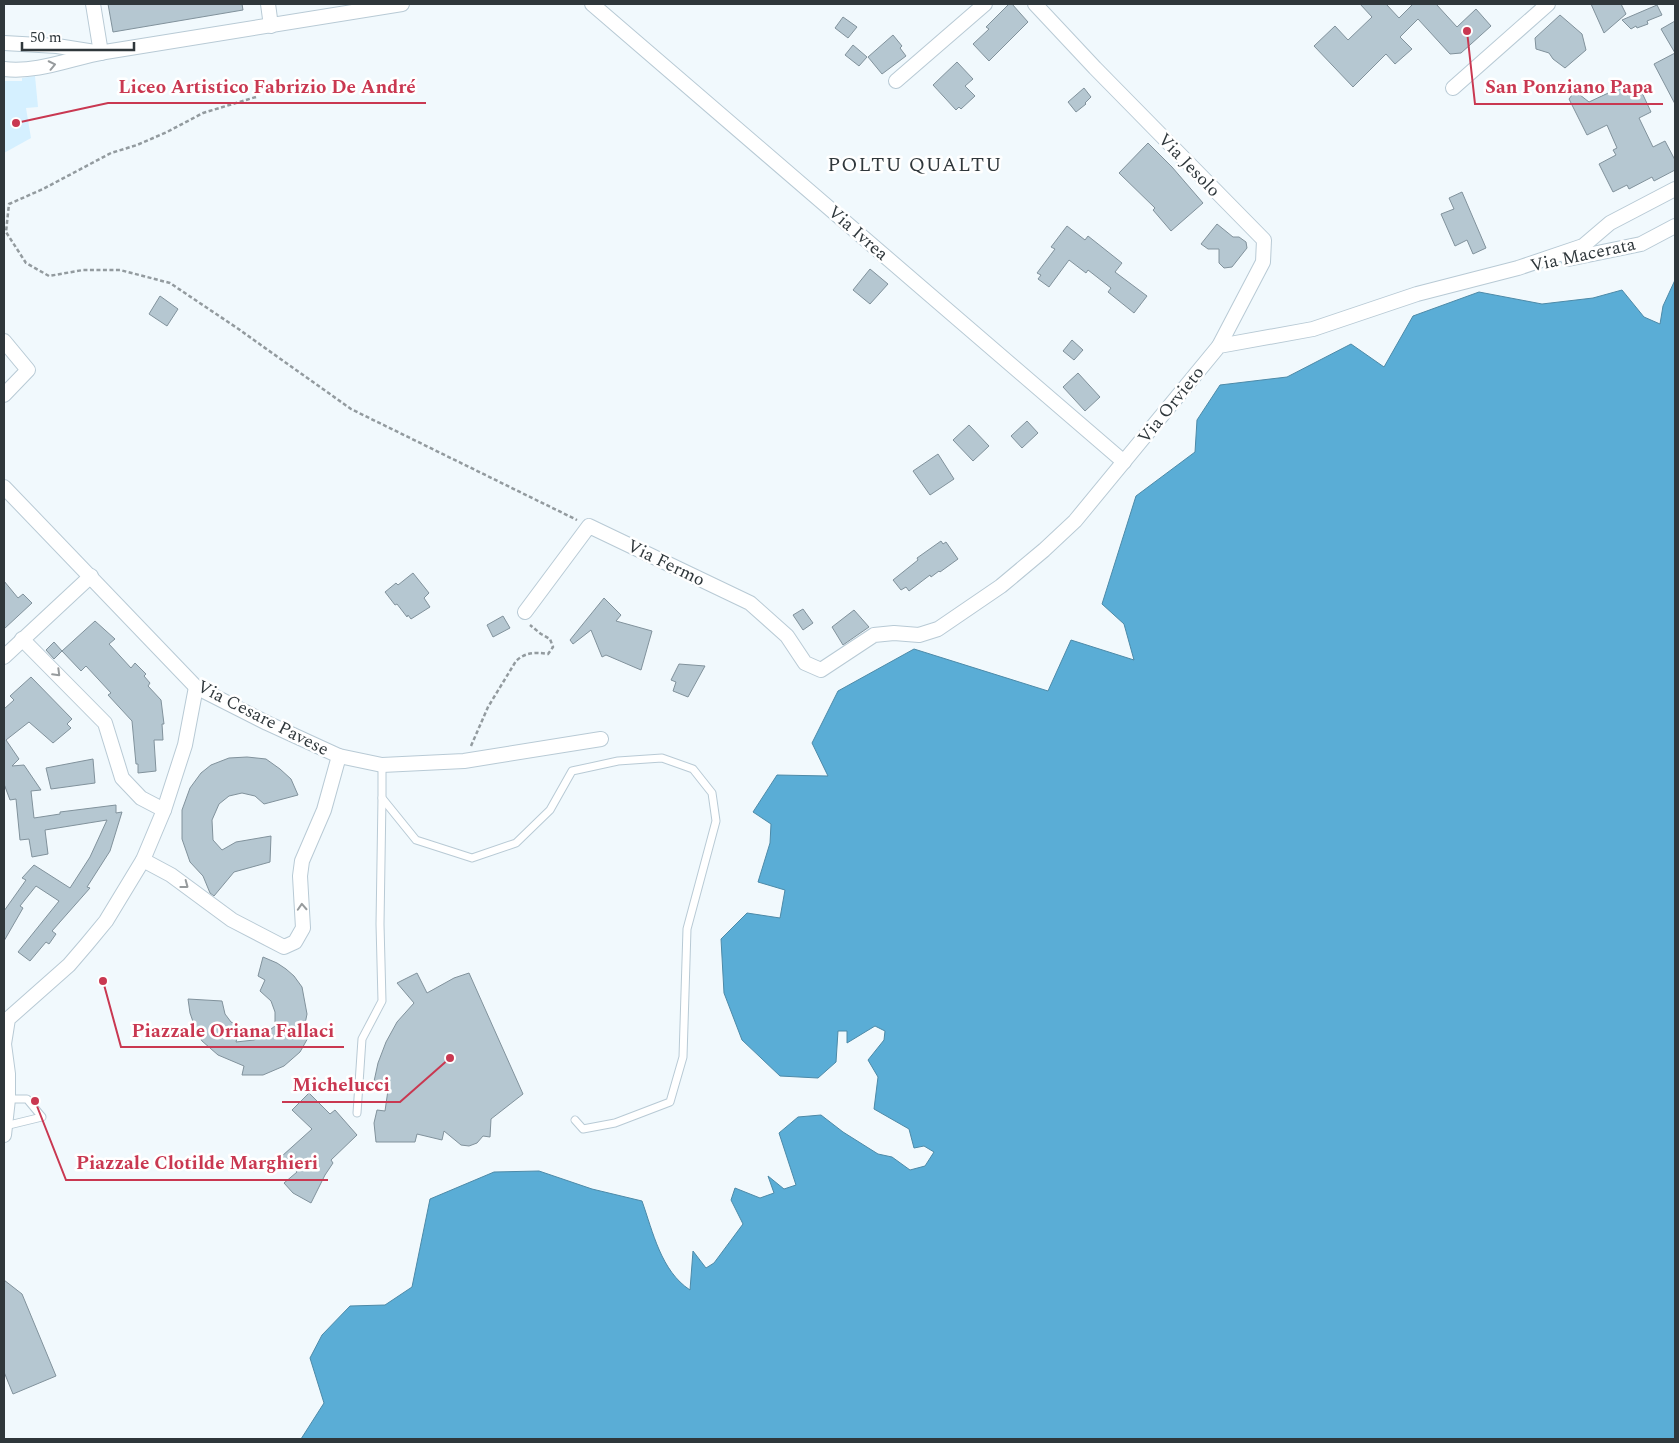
<svg xmlns="http://www.w3.org/2000/svg" width="1679" height="1443" font-family="Spectral,serif">
<style>
.built{fill:#d5f0ff}
.water{fill:#5aadd6;stroke:#4d8aa8}
.building{fill:#b5c7d1;stroke:#81929c}
.lines{fill:none;stroke-linecap:round;stroke-linejoin:round}
.lane-casing{stroke:#b8cad5;stroke-width:9}
.street-casing{stroke:#b8cad5;stroke-width:16}
.path{stroke:#939b9f;stroke-width:2.5;stroke-dasharray:4 2.5;stroke-linecap:butt}
.lane{stroke:#fff;stroke-width:7}
.street{stroke:#fff;stroke-width:14}
.oneway{stroke:#979b9d}
.labels{text-anchor:middle;dominant-baseline:central;stroke-width:5;stroke-linejoin:round;paint-order:stroke}
.street-label{font-size:18px;fill:#2f373b;stroke:#fff}
.quarter-label{font-size:20px;letter-spacing:1px;fill:#2f373b;stroke:#fff}
.leader{fill:none;stroke:#c93851;stroke-width:2}
.callout-dot{fill:#c93851;stroke:#fff;stroke-width:2}
.callout-label{font-size:19px;text-anchor:middle;font-weight:bold;fill:#c93851;stroke:#fff;stroke-width:5;stroke-linejoin:round;paint-order:stroke}
</style>
<rect width="100%" height="100%" fill="#f1f9fd"/>
<path class="built" d="M35,76L38,107L26,108L31,138L4,153V81H22V78Z"/>
<path class="water" d="M1675,280V1439H301L324,1403L310,1358L322,1335L350,1306L385,1305L412,1287L430,1199L494,1172L539,1171L592,1189L642,1201C653,1232 661,1271 690,1290L693,1251L706,1268L714,1263L743,1224L731,1200L735,1188L760,1198L774,1193L768,1176L784,1189L796,1185L779,1133L798,1117L821,1115L843,1132L878,1154L892,1157L910,1170L925,1166L934,1152L924,1146L914,1148L909,1129L874,1109L878,1077L868,1060L884,1040L885,1031L875,1026L847,1043V1031H838L836,1062L818,1078L780,1076L742,1040L724,993L721,939L747,913L780,918L785,890L758,882L770,843L771,824L753,812L777,775L828,776L812,743L838,691L914,649L1048,691L1071,640L1134,660L1124,624L1102,604L1136,496L1195,452L1197,420L1220,385L1287,377L1351,344L1384,367L1413,316L1479,292L1542,304L1593,298L1622,290L1644,317L1660,324L1663,306Z"/>
<g class="building">
<path d="M108,4H242L243,10L113,32Z"/>
<path d="M1009,4H1012L1028,22L989,61L973,44L989,29L986,27Z"/>
<path d="M1360,4H1386L1399,18L1413,4H1436L1457,27L1476,9L1491,26L1461,53L1450,54L1418,19L1400,37L1412,49L1395,64L1386,54L1353,87L1314,46L1335,26L1348,40L1372,17Z"/>
<path d="M1591,4H1621L1626,14L1604,33Z"/>
<path d="M1657,5L1662,15L1647,21L1648,24L1637,28L1636,26L1631,29L1622,20Z"/>
<path d="M1560,15L1582,34L1586,50L1565,68L1553,59L1549,53L1536,49L1535,38Z"/>
<path d="M843,17L857,27L848,38L835,28Z"/>
<path d="M1675,21V104L1654,64L1675,53L1661,29Z"/>
<path d="M893,35L902,46L900,48L906,56L882,74L868,57Z"/>
<path d="M853,45L867,57L859,66L845,55Z"/>
<path d="M957,62L973,79L965,86L975,96L961,109L959,107L956,110L933,85Z"/>
<path d="M1637,82L1651,112L1639,118L1653,147L1665,141L1675,160V170L1654,181L1652,177L1629,189L1627,185L1613,192L1599,164L1616,155L1613,150L1617,148L1607,125L1587,135L1569,99L1575,91L1589,102L1619,88L1620,90Z"/>
<path d="M1084,88L1091,97L1085,103L1086,104L1076,112L1068,102Z"/>
<path d="M1148,143L1172,167L1203,203L1171,231L1153,210L1155,208L1119,173Z"/>
<path d="M1462,192L1486,248L1473,254L1467,240L1455,246L1441,214L1454,209L1449,198Z"/>
<path d="M1217,224L1233,237H1239L1246,242L1247,248L1232,267L1224,268L1219,263V249H1208L1201,244Z"/>
<path d="M1067,226L1085,240L1088,236L1122,263L1115,272L1147,296L1134,313L1108,292L1111,288L1088,270L1086,273L1069,260L1049,287L1038,279L1041,275L1037,273L1055,249L1051,247Z"/>
<path d="M870,269L888,284L870,304L853,290Z"/>
<path d="M160,296L178,309L167,326L149,314Z"/>
<path d="M1072,340L1083,350L1074,360L1063,351Z"/>
<path d="M1078,373L1100,397L1085,411L1063,387Z"/>
<path d="M1027,421L1038,433L1022,448L1011,436Z"/>
<path d="M969,425L989,446L973,461L953,440Z"/>
<path d="M938,454L954,479L930,495L913,471Z"/>
<path d="M941,541L943,544L946,542L958,559L940,572L939,571L931,577L930,575L909,591L906,587L901,590L893,580L918,560L917,558Z"/>
<path d="M413,573L429,593L424,598L430,607L411,619L408,615L407,617L397,604L395,605L385,592L396,583L398,585Z"/>
<path d="M4,581L18,598L23,594L32,603L4,629Z"/>
<path d="M604,598L621,615L616,621L652,631L641,670L606,655L602,657L591,630L573,644L570,640Z"/>
<path d="M803,609L813,623L803,630L793,615Z"/>
<path d="M854,610L869,627L843,645L832,627Z"/>
<path d="M503,616L510,628L493,637L487,625Z"/>
<path d="M95,621L115,639L109,644L131,668L135,663L146,674L144,676L150,683L148,686L161,700L164,724H162L163,740H154L156,771L138,773V764H136L132,721L108,695L111,693L86,666L81,671L62,651L54,659L46,650L54,642L62,651Z"/>
<path d="M679,664L705,666L688,697L673,691L676,682L671,680Z"/>
<path d="M31,677L72,719L67,724L71,728L53,743L29,722L6,740L19,759L12,766L24,765L41,790L31,791L34,818L60,814V812L116,805V813L122,812L110,851L87,887L90,888L52,931L56,934L49,944L46,942L30,961L18,952L59,901L36,886L20,906L23,908L4,941V911L26,880L22,878L34,865L70,888L90,857L107,820L45,830L48,854L32,857L29,839L20,840L16,799L10,800L4,784V709L14,700L10,696Z"/>
<path d="M247,757L266,759L280,769L291,779L298,795L264,804L255,796L242,793L229,796L219,804L212,820L213,840L222,850L236,842L271,836L270,862L234,872L214,896L210,893L203,876L190,862L182,839V810L190,788L201,773L211,765L229,758Z"/>
<path d="M93,759L95,783L51,789L46,768Z"/>
<path d="M263,957L277,963L286,969L294,976L302,987L307,1014L303,1034L309,1036L300,1052L284,1066L263,1075H242L244,1066L218,1055L202,1041L197,1033L190,1013L188,999L222,1001L225,1014L231,1022L240,1027L236,1042L254,1040L262,1036L275,1026V1012L271,1001L260,991L265,980L258,976Z"/>
<path d="M417,973L427,993L454,978L469,973L523,1094L491,1119L490,1137L483,1136L477,1143L469,1146L461,1145L444,1131L442,1140L417,1134L415,1142H376L374,1123L377,1110L385,1111L388,1090L373,1086L378,1063L386,1042L397,1022L414,1003L397,983Z"/>
<path d="M309,1093L330,1114L335,1110L357,1135L331,1160L333,1163L325,1175L311,1203L293,1193L284,1183L297,1172L282,1156L312,1129L292,1110Z"/>
<path d="M4,1280L22,1294L56,1376L13,1394L4,1372Z"/>
</g>
<g class="lines">
<defs>
<g id="lane">
<path d="M382,765V798L416,840L472,858L516,843L550,810L572,771L618,761L662,758L693,769L712,793L716,821L687,929L683,1057L670,1102L615,1123L583,1129L575,1120"/>
<path d="M357,1113L362,1039L382,1001L380,924L382,798"/>
<path d="M5,1126L42,1117L27,1099H8"/>
</g>
<g id="street">
<path d="M93,4L101,53"/>
<path d="M268,4L271,26"/>
<path d="M592,4L1124,462"/>
<path d="M1035,4L1095,68L1264,240L1263,262L1219,346"/>
<path d="M4,43L57,46L95,52"/>
<path d="M4,69C39,73 71,58 105,52C204,36 303,20 402,4"/>
<path d="M896,81L985,4"/>
<path d="M1453,88L1548,4"/>
<path d="M1568,259L1641,244L1675,226"/>
<path d="M4,341L28,370L4,395"/>
<path d="M4,487L196,687L267,723L339,756L382,765L464,761L601,739"/>
<path d="M525,612L589,526L750,603L787,636L805,663L821,670L874,635L894,633L919,635L938,629L1001,586L1044,550L1075,521L1219,346L1313,329L1417,294L1518,268L1583,246L1610,223L1675,189"/>
<path d="M22,639L105,723L122,778L141,798L164,810"/>
<path d="M4,657L91,576"/>
<path d="M143,860L171,875L232,920L284,947L295,942L303,928L300,876L302,861L324,810L339,756"/>
<path d="M4,1135L8,1099V1074L4,1044L8,1019L69,965L87,944L106,921L143,860L164,810L185,745L196,687"/>
</g>
</defs>
<use href="#lane" class="lane-casing"/>
<use href="#street" class="street-casing"/>
<g class="path">
<path d="M256,97L203,113L167,132L137,145L111,153L43,189L9,204L6,232L26,263L49,276L83,270H120L170,283L237,328L351,409L577,520"/>
<path d="M471,746L488,707L516,661C526,652 535,652 548,654L553,647L550,639L541,634L530,625"/>
</g>
<use href="#lane" class="lane"/>
<use href="#street" class="street"/>
</g>
<defs><path id="oneway-chevron" d="M-2-3.5L2.5 0L-2 3.5" fill="none" stroke-width="1.6" stroke-linecap="round" stroke-linejoin="round" transform="scale(1.25)"/></defs>
<g class="oneway">
<use href="#oneway-chevron" transform="translate(52 65) rotate(-12)"/>
<use href="#oneway-chevron" transform="translate(57 673) rotate(45)"/>
<use href="#oneway-chevron" transform="translate(185 885) rotate(37)"/>
<use href="#oneway-chevron" transform="translate(302 907) rotate(-93)"/>
</g>
<g class="labels">
<g class="street-label">
<text transform="translate(1189 165) rotate(46)">Via Jesolo</text>
<text transform="translate(858 233) rotate(41)">Via Ivrea</text>
<text transform="translate(1583 255) rotate(-12)">Via Macerata</text>
<text transform="translate(1171 405) rotate(-51)">Via Orvieto</text>
<text transform="translate(666 563) rotate(26)">Via Fermo</text>
<text transform="translate(263 718) rotate(27)">Via Cesare Pavese</text>
</g>
<g class="quarter-label">
<text x="915" y="165">POLTU QUALTU</text>
</g>
</g>
<path class="leader" d="M16 123L108 103H426M1467 31L1475 104H1663M103 981L121 1047H344M450 1058L400 1102H282M35 1101L66 1180H328"/>
<g class="callout-dot">
<circle cx="16" cy="123" r="5"/>
<circle cx="1467" cy="31" r="5"/>
<circle cx="103" cy="981" r="5"/>
<circle cx="450" cy="1058" r="5"/>
<circle cx="35" cy="1101" r="5"/>
</g>
<g class="callout-label">
<text x="267" y="93">Liceo Artistico Fabrizio De André</text>
<text x="1569" y="93">San Ponziano Papa</text>
<text x="233" y="1037">Piazzale Oriana Fallaci</text>
<text x="341" y="1091">Michelucci</text>
<text x="197" y="1169">Piazzale Clotilde Marghieri</text>
</g>
<rect width="1679" height="1443" fill="none" stroke="#2f373b" stroke-width="10"/>
<path d="M22 42v8h112v-8" fill="none" stroke="#2f373b" stroke-width="2.5"/>
<text x="30" y="42" font-size="15" fill="#2f373b" stroke="#ffffff" stroke-width="4" paint-order="stroke">50 m</text>
</svg>
